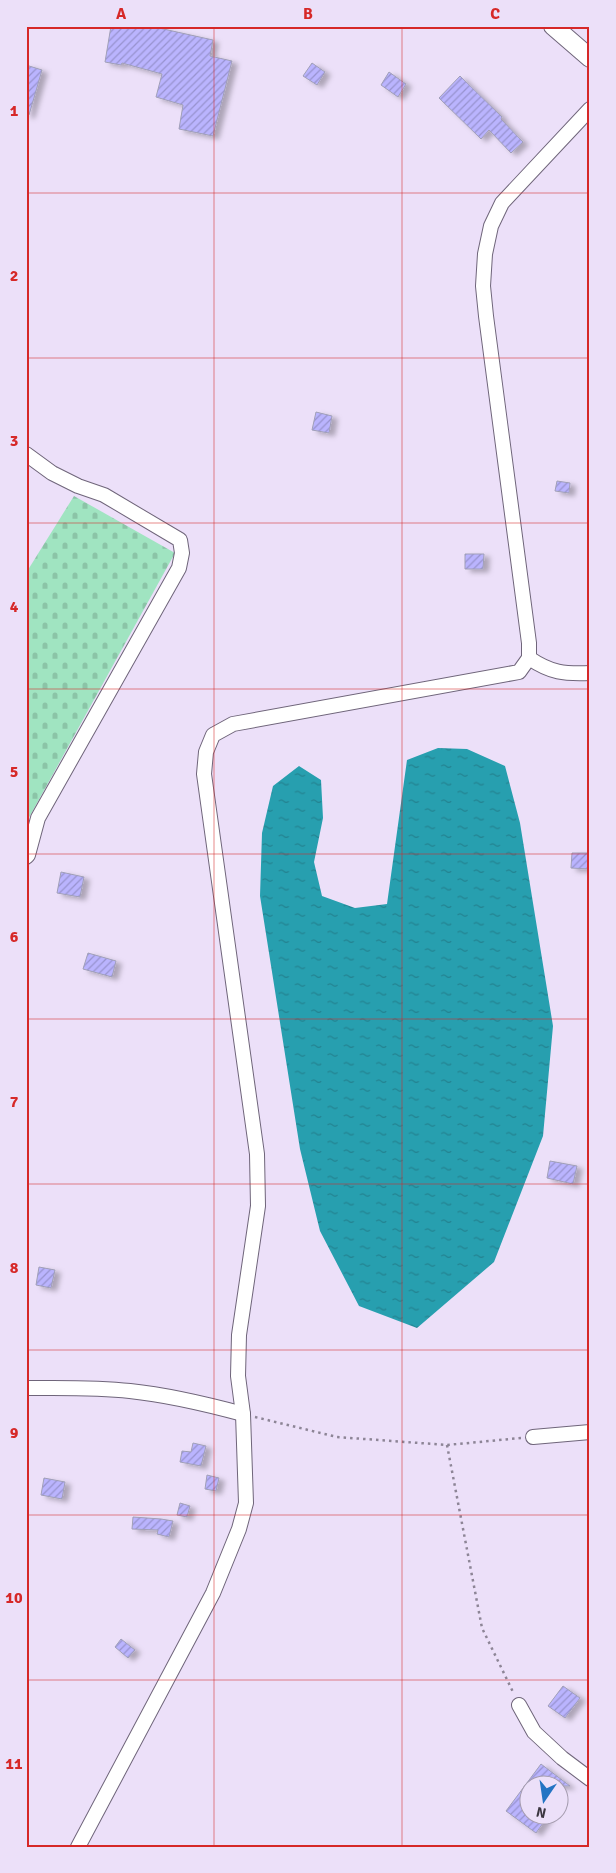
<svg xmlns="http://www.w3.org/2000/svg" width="616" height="1873" font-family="Signika,sans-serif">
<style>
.cemetery{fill:url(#cemetery-stones)}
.water{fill:url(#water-ripples)}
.building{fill:url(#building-hatch);stroke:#a09fb7;filter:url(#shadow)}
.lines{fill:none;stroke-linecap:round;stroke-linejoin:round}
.minor-casing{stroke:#6f657a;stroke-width:16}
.major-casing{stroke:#6f657a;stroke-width:20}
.path{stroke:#8d8596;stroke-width:2.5;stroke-dasharray:2.5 4;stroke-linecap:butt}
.minor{stroke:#fff;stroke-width:14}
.major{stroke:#fff;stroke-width:18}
.grid{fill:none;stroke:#d62828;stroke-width:1;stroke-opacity:0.55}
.neatline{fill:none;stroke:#d62828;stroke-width:2}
.grid-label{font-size:16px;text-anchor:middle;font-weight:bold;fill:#d62828}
</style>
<defs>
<pattern id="cemetery-stones" width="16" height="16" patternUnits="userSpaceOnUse" patternTransform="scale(1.25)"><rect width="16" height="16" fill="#a0e4c1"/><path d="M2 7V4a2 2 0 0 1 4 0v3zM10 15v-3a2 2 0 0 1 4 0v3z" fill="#8bc4a7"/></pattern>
<pattern id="water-ripples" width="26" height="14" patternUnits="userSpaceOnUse" patternTransform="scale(1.25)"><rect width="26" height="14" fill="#279faf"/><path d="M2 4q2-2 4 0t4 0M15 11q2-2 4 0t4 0" fill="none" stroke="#238290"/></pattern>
<pattern id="building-hatch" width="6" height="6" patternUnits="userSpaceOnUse" patternTransform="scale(1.25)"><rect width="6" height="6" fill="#bab4fe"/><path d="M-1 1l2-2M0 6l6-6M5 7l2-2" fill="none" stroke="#9893cf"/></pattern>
<filter id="shadow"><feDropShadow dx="5.5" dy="3" stdDeviation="2.5" flood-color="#0004"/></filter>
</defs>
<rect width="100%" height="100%" fill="#ece0f9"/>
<path class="cemetery" d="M74,496L175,553L26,823V573Z"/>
<path class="water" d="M438,748L467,749L505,766L520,823L553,1026L543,1136L494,1262L417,1328L359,1306L320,1231L300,1149L260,896L262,833L273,786L299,766L321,780L323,818L314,862L322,896L355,908L387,904L407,760Z"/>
<g class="building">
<path d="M111,26H150L213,40L210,56L232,61L213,136L179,129L183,105L156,97L162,74L122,63L121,65L105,62Z"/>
<path d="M312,63L325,72L317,85L303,76Z"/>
<path d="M26,65L42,70L29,115H26Z"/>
<path d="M389,72L406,84L398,97L381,85Z"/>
<path d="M460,76L502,117L501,119L523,142L511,153L489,130L481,139L439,98Z"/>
<path d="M316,412L332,416L329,433L312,430Z"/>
<path d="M557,481L570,483L569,493L555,491Z"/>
<path d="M465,554H484L483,569H465Z"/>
<path d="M572,853H590L589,869L571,868Z"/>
<path d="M61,872L84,877L80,897L57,893Z"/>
<path d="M88,953L116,961L112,977L83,969Z"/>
<path d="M550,1161L577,1166L573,1184L547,1178Z"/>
<path d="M39,1267L55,1270L51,1288L36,1285Z"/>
<path d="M193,1443L206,1446L201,1466L180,1462L182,1451L191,1452Z"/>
<path d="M207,1475L219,1478L216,1491L205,1489Z"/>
<path d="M44,1478L65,1482L62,1499L41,1495Z"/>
<path d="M180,1503L190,1506L187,1517L177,1515Z"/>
<path d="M133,1517L161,1519L173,1521L169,1537L157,1534L158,1530L132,1529Z"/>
<path d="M121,1639L135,1650L128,1658L115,1647Z"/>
<path d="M563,1686L580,1698L565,1718L548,1706Z"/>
<path d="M541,1764L570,1786H528V1816H548L536,1833L506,1811Z"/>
</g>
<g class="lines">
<defs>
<g id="minor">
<path d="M26,454L52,473L78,486L104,495L180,540L182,553L179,568L38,818L28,855L26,857"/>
<path d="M529,658C551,673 564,674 590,673"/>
<path d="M26,1388C61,1388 96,1387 130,1391C168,1395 206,1404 243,1414"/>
<path d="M533,1437L590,1432"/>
<path d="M519,1705L534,1732L562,1758L590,1779"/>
<path d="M78,1847L213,1593L239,1529L246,1503L243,1414L238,1376L239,1335L258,1206L257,1154L204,774L206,752L213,735L233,724L519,672L529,658V643L486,316L483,286L485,254L491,226L502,203L590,109"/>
</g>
<path id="major" d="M553,26L590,58"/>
</defs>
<use href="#minor" class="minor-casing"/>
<use href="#major" class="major-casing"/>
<g class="path">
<path d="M255,1417L337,1437L447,1445L521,1438"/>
<path d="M447,1445L482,1628L514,1694"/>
</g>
<use href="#minor" class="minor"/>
<use href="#major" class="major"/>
</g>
<path class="grid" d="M214,26V1847M402,26V1847M26,193H590M26,358H590M26,523H590M26,689H590M26,854H590M26,1019H590M26,1184H590M26,1350H590M26,1515H590M26,1680H590"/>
<rect width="616" height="1873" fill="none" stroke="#ece0f9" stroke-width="55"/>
<g transform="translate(544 1800) rotate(193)"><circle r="24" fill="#ece0f9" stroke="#a59caf"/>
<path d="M0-4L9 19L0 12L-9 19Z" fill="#2374c3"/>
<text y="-8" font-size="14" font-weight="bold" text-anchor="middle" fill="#3b3640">N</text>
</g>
<rect x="28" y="28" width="560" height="1818" class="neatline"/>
<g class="grid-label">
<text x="121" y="19">A</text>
<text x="308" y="19">B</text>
<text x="495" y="19">C</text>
<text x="14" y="116">1</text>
<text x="14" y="281">2</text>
<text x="14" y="446">3</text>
<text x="14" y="612">4</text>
<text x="14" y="777">5</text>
<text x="14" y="942">6</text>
<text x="14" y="1107">7</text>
<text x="14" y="1273">8</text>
<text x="14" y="1438">9</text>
<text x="14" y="1603">10</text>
<text x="14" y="1769">11</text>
</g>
</svg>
